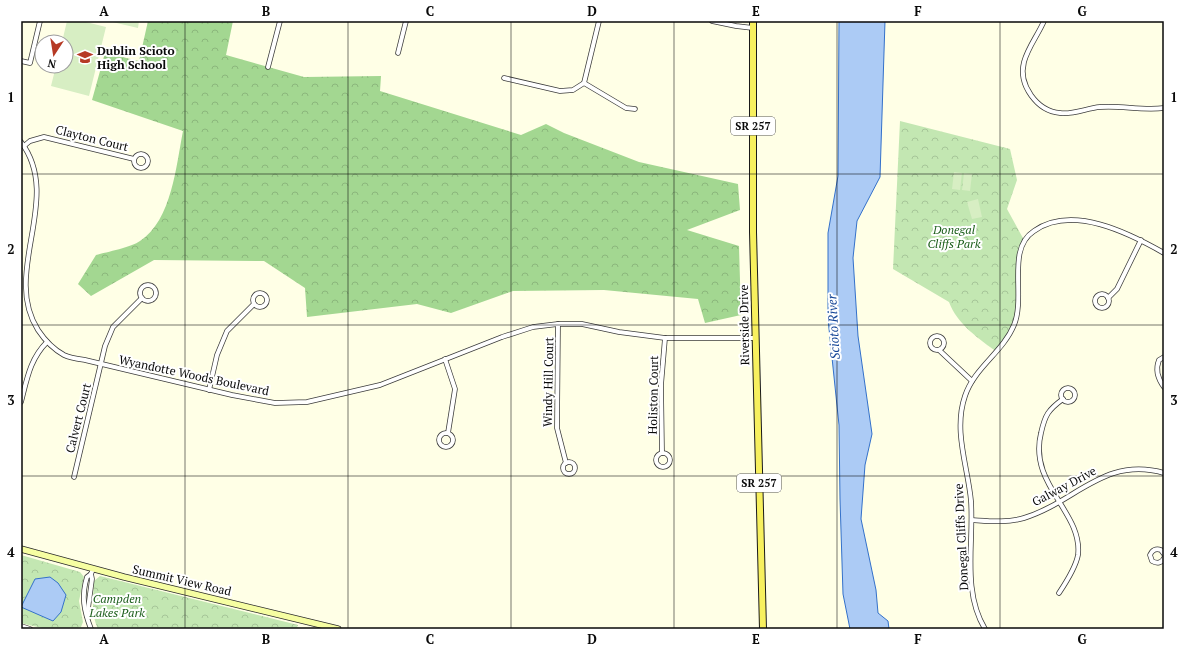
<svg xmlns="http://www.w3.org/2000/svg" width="1185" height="650" font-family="'PT Serif',serif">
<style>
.forest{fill:url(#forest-crowns)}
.park{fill:url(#park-crowns)}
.pitch{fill:#d7eec3}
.water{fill:#accbf5;stroke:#3471ca}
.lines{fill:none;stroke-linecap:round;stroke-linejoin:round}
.street-casing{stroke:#3c3c3c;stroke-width:5.5}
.secondary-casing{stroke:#2b2b2b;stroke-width:7}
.primary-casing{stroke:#1a1a1a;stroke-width:8}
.street{stroke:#fff;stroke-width:4}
.secondary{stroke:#f6fea2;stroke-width:5.5}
.primary{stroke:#f7f05e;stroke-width:6}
.grid{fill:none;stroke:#090909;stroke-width:1;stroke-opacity:0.55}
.labels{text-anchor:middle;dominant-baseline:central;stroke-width:4;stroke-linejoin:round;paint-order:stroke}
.shield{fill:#fff;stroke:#535353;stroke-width:1}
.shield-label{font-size:11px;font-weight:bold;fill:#090909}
.poi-label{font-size:12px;font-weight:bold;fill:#090909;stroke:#fff;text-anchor:start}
.street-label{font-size:12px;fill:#090909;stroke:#fff}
.park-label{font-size:12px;font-style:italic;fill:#1d5f1c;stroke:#fff}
.water-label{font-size:13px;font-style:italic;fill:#164697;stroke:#fff}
.neatline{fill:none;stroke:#090909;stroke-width:1.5}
.grid-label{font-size:13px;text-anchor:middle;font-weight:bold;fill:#090909}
</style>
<defs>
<pattern id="forest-crowns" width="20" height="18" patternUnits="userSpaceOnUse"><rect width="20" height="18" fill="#a3d791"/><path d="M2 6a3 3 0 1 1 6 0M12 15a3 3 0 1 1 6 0" fill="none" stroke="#8bb77c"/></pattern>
<pattern id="park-crowns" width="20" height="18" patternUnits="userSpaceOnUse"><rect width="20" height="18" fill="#c3e7b2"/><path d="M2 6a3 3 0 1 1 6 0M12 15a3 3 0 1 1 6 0" fill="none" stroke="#a6c598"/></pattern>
</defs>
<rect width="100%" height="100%" fill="#ffffe6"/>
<path class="forest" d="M148,21H233L226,55L304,77L381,76L380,91L521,135L546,124L564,133L639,162L738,184L740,210L687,230L739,246L741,315L705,323L698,299L604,290L513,291L451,313L417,304L307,317L305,288L264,261L154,260L91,296L78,284L96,255C107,252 132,247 140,241C172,220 176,166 183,131L92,100L105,53L139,61Z"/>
<g class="park">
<path d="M900,121L1010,149L1017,180L1007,209L1024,240L1020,247L1019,299L1015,324L997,352C979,339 957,324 949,302L893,269Z"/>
<path d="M21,555L80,572L84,577L79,601L83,622L81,627C61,633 40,628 21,623Z"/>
<path d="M100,576L298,625L297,627L306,629H98C91,614 93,597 94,581Z"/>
</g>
<g class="pitch">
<path d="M67,21H82L106,27L89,96L51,86L56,66H66V42H62Z"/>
<path d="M108,21H139L138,28Z"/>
<path d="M954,172L962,173L960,190L952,189Z"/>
<path d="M964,173L972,174L970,191L962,190Z"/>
<path d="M978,199L982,217L972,219L967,202Z"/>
</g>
<g class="water">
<path d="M839,21H885L880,177L857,221L853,258L858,336L872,434L865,465L861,519L876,590L878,613L888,621L889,629H850L843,594L840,499L839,425L828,319V233L838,176Z"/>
<path d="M50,577L58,583L66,595L61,612L53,621L21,607L35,579Z"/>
</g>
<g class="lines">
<defs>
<g id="street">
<path d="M712,21L736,26L753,28"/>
<path d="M1044,21C1038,35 1028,47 1024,62C1018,85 1037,111 1060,113C1073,115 1087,108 1100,107C1121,105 1142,111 1164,108"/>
<path d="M398,53L406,21"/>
<path d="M21,61L30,63L40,21"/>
<path d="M268,67L280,21"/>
<path d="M504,78L560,91L573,90L584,83L599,21"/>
<path d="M584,83L626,108L635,109"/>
<path d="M21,142C64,199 1,272 38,330C44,339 53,349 64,355C70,358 78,359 85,360L232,395L275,403L307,402L380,385L502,337L533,327L558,324H582L619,332L665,338H755"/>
<path d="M24,146L30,141L44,137L134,159"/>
<circle cx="141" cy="161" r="7"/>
<circle cx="148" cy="293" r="8"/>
<circle cx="260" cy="300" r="7"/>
<circle cx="1102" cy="301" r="7"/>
<path d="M1108,298L1117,289L1141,240"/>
<path d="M558,324L557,428L566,463"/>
<circle cx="937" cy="343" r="7"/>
<path d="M939,350L972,381"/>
<path d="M1164,357L1159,360C1155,370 1158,379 1164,387"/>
<path d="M445,359L455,389L448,433"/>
<circle cx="1068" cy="395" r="7"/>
<path d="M209,390L217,355L227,331L254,304"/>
<path d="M21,402C27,379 30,359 47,342"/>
<circle cx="446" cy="440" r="7"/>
<circle cx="663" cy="460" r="7"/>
<path d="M662,453L661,385L665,338"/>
<circle cx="569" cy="468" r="6"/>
<path d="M74,477L105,346L113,327L142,298"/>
<path d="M972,520C989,521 1007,523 1024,518C1076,502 1104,456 1164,473"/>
<path d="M1164,554L1161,550C1156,548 1152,550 1150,555L1152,561C1157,564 1162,563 1164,558"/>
<path d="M1059,593C1065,584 1076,566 1078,555C1083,512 1028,485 1041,433C1045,415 1048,410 1063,399"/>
<path d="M87,616L92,579L91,574"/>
<path d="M21,626L30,629"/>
<path d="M91,629C84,611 81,596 87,577L91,574L93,569"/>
<path d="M985,629C962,591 974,543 971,501C968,467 953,431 965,396C974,368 1003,352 1014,325C1026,296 1006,249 1034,231C1072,204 1129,233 1164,253"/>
</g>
<path id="secondary" d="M21,549L124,577L338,629"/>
<path id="primary" d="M753,21V232L763,629"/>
</defs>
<use href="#street" class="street-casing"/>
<use href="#secondary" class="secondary-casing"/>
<use href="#primary" class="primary-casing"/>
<use href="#street" class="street"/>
<use href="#secondary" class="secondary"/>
<use href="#primary" class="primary"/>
</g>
<path class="grid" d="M185,21V629M348,21V629M511,21V629M674,21V629M837,21V629M1000,21V629M21,174H1164M21,325H1164M21,476H1164"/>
<defs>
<symbol id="school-bare" viewBox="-9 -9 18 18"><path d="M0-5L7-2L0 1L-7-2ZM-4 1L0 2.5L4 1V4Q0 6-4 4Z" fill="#b63a25" stroke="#fff" stroke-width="2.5" paint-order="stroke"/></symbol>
</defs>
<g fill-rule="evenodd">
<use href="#school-bare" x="74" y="46" width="22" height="22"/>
</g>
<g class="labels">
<g class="shield">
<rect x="731" y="117" width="44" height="18" rx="3"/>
<rect x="737" y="474" width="44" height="18" rx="3"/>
</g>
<g class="shield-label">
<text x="753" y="126">SR 257</text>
<text x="759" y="483">SR 257</text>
</g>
<g class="poi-label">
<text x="97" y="50">Dublin Scioto<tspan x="97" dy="14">High School</tspan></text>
</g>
<g class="street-label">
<text transform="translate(92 138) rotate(14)">Clayton Court</text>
<text transform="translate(744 325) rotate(-91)">Riverside Drive</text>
<text transform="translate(194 375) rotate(12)">Wyandotte Woods Boulevard</text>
<text transform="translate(548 382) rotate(-89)">Windy Hill Court</text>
<text transform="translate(653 395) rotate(-89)">Holiston Court</text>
<text transform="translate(78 418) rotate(-76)">Calvert Court</text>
<text transform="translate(1064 486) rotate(-28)">Galway Drive</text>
<text transform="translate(961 537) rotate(-93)">Donegal Cliffs Drive</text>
<text transform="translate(182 580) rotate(13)">Summit View Road</text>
</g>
<g class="park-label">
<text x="954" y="229">Donegal<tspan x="954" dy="14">Cliffs Park</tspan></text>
<text x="117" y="598">Campden<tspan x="117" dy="14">Lakes Park</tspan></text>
</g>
<g class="water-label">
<text transform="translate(833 327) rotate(-93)">Scioto River</text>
</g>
</g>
<rect width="1185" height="650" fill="none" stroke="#ffffff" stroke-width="44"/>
<g transform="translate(54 54) rotate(192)"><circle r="19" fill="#ffffff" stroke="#9d9d9d"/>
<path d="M0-3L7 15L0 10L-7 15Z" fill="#b63a25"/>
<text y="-6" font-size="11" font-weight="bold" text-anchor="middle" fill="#090909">N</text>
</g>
<rect x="22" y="22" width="1141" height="606" class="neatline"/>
<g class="grid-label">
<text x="104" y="16">A</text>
<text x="266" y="16">B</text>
<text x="430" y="16">C</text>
<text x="592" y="16">D</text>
<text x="756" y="16">E</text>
<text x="918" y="16">F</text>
<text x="1082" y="16">G</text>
<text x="11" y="102">1</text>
<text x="1174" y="102">1</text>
<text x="11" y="254">2</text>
<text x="1174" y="254">2</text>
<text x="11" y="405">3</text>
<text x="1174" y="405">3</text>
<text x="11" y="557">4</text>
<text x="1174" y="557">4</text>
<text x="104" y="644">A</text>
<text x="266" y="644">B</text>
<text x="430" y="644">C</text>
<text x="592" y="644">D</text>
<text x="756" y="644">E</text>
<text x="918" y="644">F</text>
<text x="1082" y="644">G</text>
</g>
</svg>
